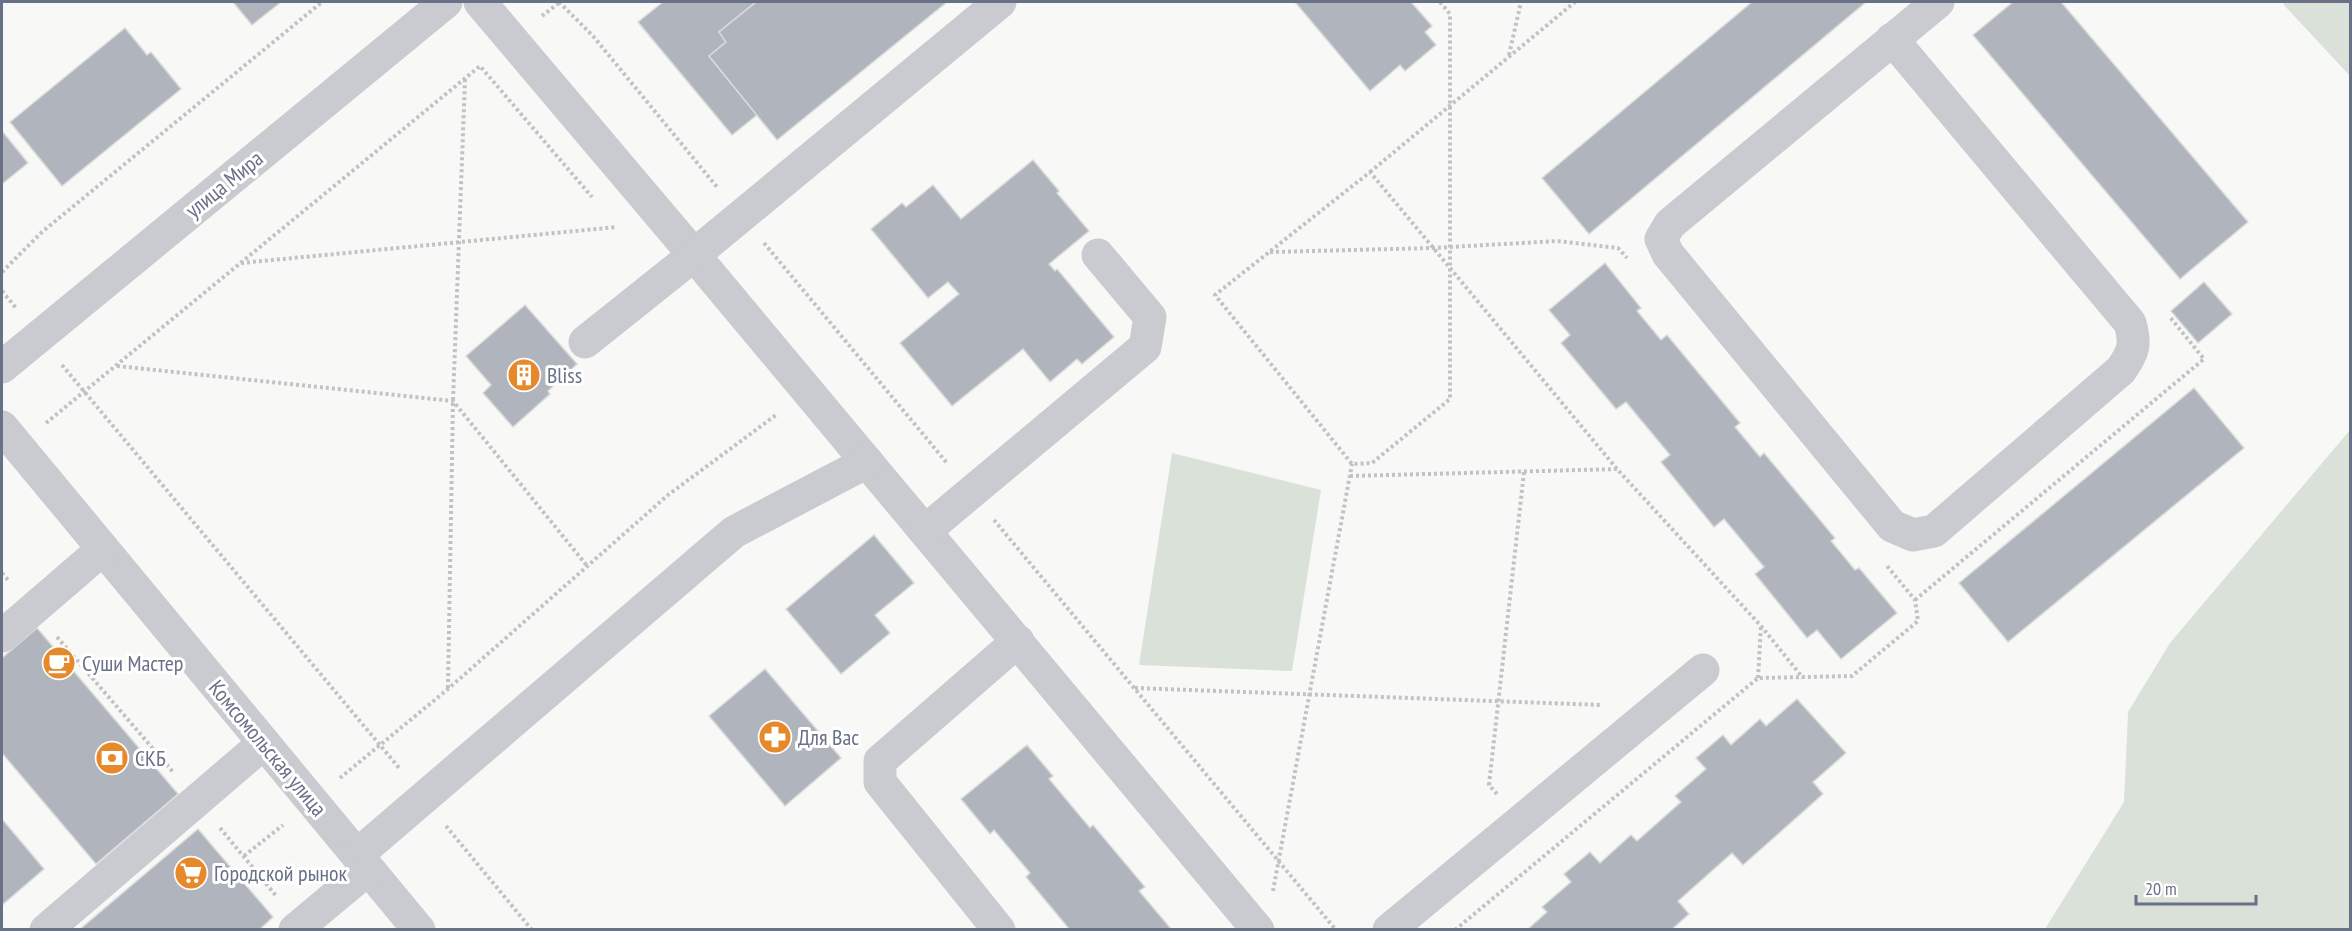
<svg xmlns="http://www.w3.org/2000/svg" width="2352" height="931" font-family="'PT Sans Narrow',sans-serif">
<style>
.green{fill:#d9e1d8}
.building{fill:#afb4bd;stroke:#dadbd9;stroke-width:1.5}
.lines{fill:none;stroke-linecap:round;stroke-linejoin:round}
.path{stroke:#c1c2c5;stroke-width:4;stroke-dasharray:3 3;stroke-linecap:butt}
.minor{stroke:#cacbd0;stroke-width:33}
.labels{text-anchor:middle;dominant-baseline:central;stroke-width:6;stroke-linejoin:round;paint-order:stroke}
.street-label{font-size:22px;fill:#687188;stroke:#fff}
.poi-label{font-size:22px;fill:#687188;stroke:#fff;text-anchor:start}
</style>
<rect width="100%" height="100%" fill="#f8f9f7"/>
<g class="green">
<path d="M2283,2H2350V76L2284,5Z"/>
<path d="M2350,430V929H2045L2124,802L2128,712L2170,643Z"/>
<path d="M1172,453L1321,490L1292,671L1139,665Z"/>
</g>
<g class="building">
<path d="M233,2H281L252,25Z"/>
<path d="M663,2H756L719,32L726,42L709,56L757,115L732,135L638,22Z"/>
<path d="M756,2H947L777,140L709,56L726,42L719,32Z"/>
<path d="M1295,2H1411L1432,26L1425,32L1436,45L1405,71L1400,65L1370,91Z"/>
<path d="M1752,2H1866L1589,234L1542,178Z"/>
<path d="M2013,2H2061L2248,222L2180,279L1973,35Z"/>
<path d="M125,28L147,55L151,52L181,89L62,186L10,122Z"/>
<path d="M2,131L28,163L2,184Z"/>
<path d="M1033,160L1059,191L1057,193L1089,231L1049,264L1055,271L1057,269L1114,337L1082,364L1077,359L1050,382L1023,349L952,406L900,343L959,294L948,282L928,298L871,229L902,203L906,207L933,185L961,219Z"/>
<path d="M1605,263L1641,308L1637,311L1661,340L1667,335L1740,423L1735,427L1760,457L1764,453L1835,538L1831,541L1855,570L1859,568L1897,613L1841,659L1817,630L1807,638L1755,574L1764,567L1724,519L1714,527L1661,462L1670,455L1626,402L1616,409L1561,343L1570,335L1549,310Z"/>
<path d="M2204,282L2232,314L2198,343L2171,311Z"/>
<path d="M525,305L577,364L548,391L550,394L513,427L483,393L491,385L466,356Z"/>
<path d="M2194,388L2244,448L2008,642L1959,583Z"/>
<path d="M874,535L914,583L875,615L890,633L841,674L786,609Z"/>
<path d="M37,628L178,794L96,864L2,753V658Z"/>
<path d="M765,669L841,758L785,806L709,716Z"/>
<path d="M1797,699L1846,753L1813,782L1823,794L1743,865L1732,853L1678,901L1689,914L1671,930H1527L1547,912L1542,907L1571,882L1564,874L1590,852L1600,863L1631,835L1637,841L1681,802L1675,796L1706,769L1696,758L1723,735L1731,745L1760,719L1766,726Z"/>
<path d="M1027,745L1053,776L1049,779L1090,828L1093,825L1145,887L1139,891L1172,930H1070L1026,877L1030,873L994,830L990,834L961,799Z"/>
<path d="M2,819L44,869L2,905Z"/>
<path d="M198,829L273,917L259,930H79Z"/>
</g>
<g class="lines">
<g class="path">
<path d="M559,2L593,36L717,187"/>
<path d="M1440,2L1450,14V399L1372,463L1352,464L1215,295L1370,172L1450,268L1617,469L1761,626L1803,678"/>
<path d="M542,16L560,2"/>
<path d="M1509,55L1521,2"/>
<path d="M1370,172L1575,2"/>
<path d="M764,243L947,463"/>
<path d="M1270,252L1433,248L1557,241L1618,248L1627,258"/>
<path d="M241,263L617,227"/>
<path d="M2,272L42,232L322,2"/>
<path d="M2,291L16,308"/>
<path d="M62,365L400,769"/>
<path d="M117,366L453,401L588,567"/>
<path d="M46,423L480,66L592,197"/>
<path d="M1350,476L1617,469"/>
<path d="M994,520L1336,930"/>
<path d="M2,573L9,581"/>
<path d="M1915,600L2204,359L2169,316"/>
<path d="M57,637L173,772"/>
<path d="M1758,678L1761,626"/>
<path d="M448,688L453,401L465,79"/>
<path d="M1135,688L1602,705"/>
<path d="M340,778L448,689L668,495L776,415"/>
<path d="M1497,794L1489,785L1524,472"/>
<path d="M446,826L532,930"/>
<path d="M220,828L277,897"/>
<path d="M244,856L283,825"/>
<path d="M1273,891L1352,464"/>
<path d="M1455,930L1758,678L1852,676L1918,621L1915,600L1887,566"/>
</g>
<g class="minor">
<path d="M480,2L694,255L1258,930"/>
<path d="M1892,39L2130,323C2136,344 2134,351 2121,370L1934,531L1913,535L1892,526L1668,254L1661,239L1670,224L1938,2"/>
<path d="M585,342L694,255L1000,2"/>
<path d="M2,367L446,2"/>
<path d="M2,427L419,930"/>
<path d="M925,531L1145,347L1150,317L1098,255"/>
<path d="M2,636L103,549"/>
<path d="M357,855L734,532L867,462"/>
<path d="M46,930L264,743"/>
<path d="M295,930L368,869"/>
<path d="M999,930L880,782V761L1018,641"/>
<path d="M1389,930L1703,670"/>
</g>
</g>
<defs>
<symbol id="building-disc" viewBox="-11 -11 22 22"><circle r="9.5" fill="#e6892a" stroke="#fff"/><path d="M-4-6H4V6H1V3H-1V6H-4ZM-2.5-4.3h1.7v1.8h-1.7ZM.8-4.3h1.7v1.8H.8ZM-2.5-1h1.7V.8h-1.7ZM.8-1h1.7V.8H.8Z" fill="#fff"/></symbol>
<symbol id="cafe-disc" viewBox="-11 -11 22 22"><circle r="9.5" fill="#e6892a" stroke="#fff"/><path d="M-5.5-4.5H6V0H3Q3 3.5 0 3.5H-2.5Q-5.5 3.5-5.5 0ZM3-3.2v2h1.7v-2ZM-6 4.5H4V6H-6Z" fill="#fff"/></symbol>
<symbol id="pharmacy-disc" viewBox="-11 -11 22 22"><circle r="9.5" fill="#e6892a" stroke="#fff"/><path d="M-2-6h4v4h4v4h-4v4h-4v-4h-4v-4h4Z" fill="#fff"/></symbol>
<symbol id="bank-disc" viewBox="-11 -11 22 22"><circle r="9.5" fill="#e6892a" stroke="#fff"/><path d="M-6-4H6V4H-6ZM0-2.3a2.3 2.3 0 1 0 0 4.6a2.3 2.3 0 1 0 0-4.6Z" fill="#fff"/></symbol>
<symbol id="supermarket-disc" viewBox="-11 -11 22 22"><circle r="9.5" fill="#e6892a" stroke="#fff"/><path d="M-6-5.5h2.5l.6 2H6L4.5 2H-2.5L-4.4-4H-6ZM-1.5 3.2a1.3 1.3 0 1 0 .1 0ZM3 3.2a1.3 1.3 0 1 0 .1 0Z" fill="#fff"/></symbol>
</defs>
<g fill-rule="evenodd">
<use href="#building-disc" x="505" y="356" width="38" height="38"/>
<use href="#cafe-disc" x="40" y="644" width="38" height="38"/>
<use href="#pharmacy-disc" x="756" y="718" width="38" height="38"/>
<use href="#bank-disc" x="93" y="739" width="38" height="38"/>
<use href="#supermarket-disc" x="172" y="854" width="38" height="38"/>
</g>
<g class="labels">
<g class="street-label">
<text transform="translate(224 184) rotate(-39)">улица Мира</text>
<text transform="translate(268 748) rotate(50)">Комсомольская улица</text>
</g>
<g class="poi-label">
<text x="547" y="375">Bliss</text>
<text x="82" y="663">Суши Мастер</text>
<text x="798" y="737">Для Вас</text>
<text x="135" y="758">СКБ</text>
<text x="214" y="873">Городской рынок</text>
</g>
</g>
<rect width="2352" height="931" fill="none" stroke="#687188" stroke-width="6"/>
<path d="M2136 895v9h120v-9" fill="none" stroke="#687188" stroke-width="3"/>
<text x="2145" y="895" font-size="18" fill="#687188" stroke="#ffffff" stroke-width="4.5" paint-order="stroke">20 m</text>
</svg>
